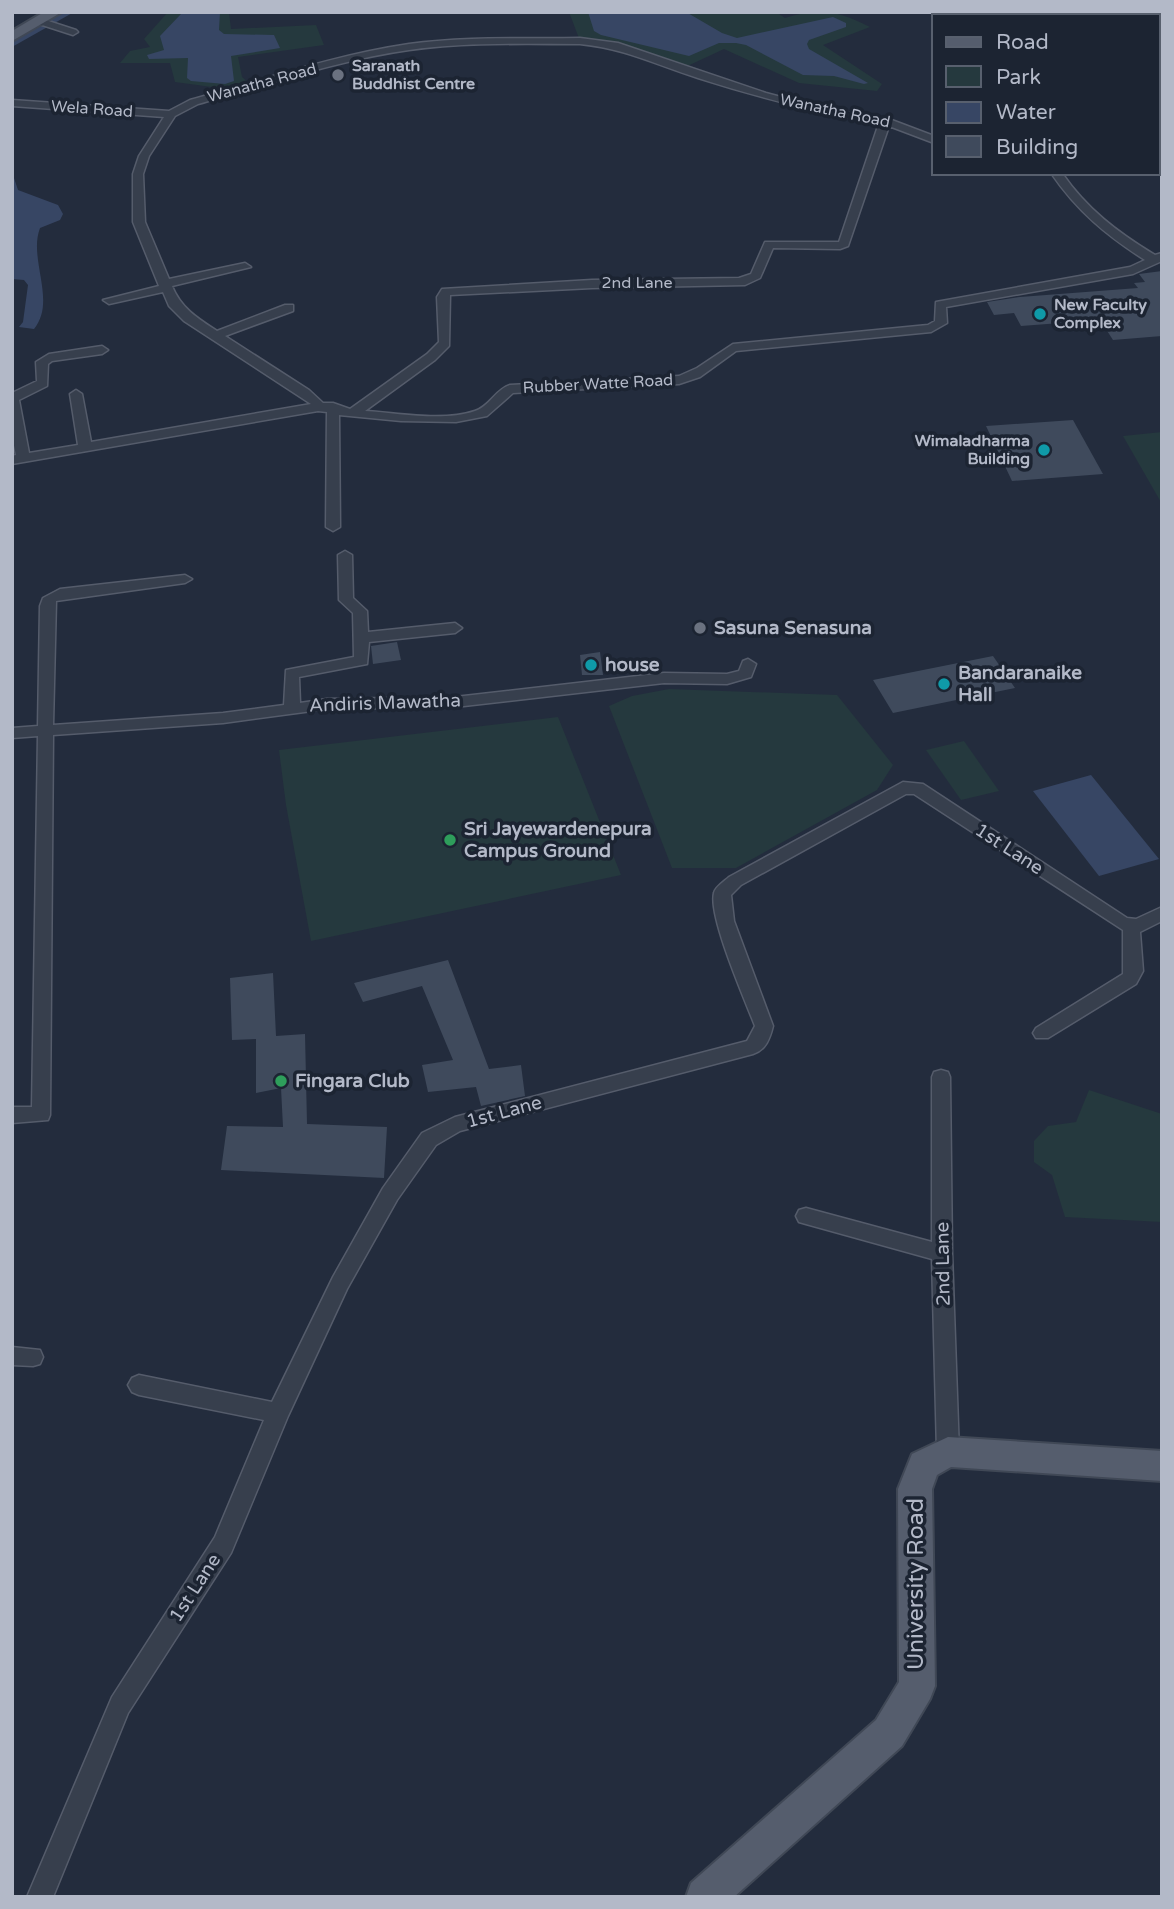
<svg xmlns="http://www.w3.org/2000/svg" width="1174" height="1909" font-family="'Varela Round',sans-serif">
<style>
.green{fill:#25393e}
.water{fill:#374664}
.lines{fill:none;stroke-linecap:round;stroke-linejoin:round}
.canal{fill:#374664;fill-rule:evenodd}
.building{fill:#3f4a5c}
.minor-casing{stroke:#555c6b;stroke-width:3}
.primary-casing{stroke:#404856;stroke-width:4}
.minor{fill:#373f4d;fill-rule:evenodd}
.primary{fill:#555d6d;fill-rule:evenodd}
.worship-dot{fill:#6b7280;stroke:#1c2432;stroke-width:2.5}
.culture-dot{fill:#0f9aa8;stroke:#1c2432;stroke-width:2.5}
.leisure-dot{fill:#2e9e5b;stroke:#1c2432;stroke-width:2.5}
.labels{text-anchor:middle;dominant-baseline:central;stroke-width:7;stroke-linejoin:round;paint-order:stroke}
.far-poi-label{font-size:16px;font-weight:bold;fill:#b3b9c8;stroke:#1c2432;text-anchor:start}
.far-street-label{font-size:16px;fill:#b3b9c8;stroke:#1c2432}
.poi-label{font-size:19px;font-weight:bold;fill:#b3b9c8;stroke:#1c2432;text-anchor:start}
.street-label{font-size:19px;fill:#b3b9c8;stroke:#1c2432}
.near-street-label{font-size:23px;fill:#b3b9c8;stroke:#1c2432}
</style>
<rect width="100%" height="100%" fill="#232c3d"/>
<g class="green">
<path d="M168,12H229L231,29L316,25L324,45L238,57L242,77L251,85L234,90L175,82L170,63H120L130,51L150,47L144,39Z"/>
<path d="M569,12H776L785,18C821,7 838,11 870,27L823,45L882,84L877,91L799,83L724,49L681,69L643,53L580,41Z"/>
<path d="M1162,432V504L1123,436Z"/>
<path d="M669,689L837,695L893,765L877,790L736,868H672L609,706L632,696Z"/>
<path d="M558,717L621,875L311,941L286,805L279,750Z"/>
<path d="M964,741L999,791L961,800L926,750Z"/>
<path d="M1089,1090L1162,1114V1222L1065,1217L1052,1175L1034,1162V1141L1048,1126L1076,1122Z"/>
</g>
<g class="water">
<path d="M220,12L219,30L224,34L274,35L280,48L231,56L234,81L225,84L191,81L187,78L188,58L149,59L147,55L164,50L160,36L181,14Z"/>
<path d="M588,12H686L722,33L737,38L833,17L846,23V27L809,40L807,44L809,49L868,83L864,84L834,76L803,75L746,45L736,43H719L689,56L601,35L594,31Z"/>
<path d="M12,172L18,190L58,205L63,214L60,220L40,228C28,259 57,301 34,329L19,327L23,322L28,285L24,280L12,279Z"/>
<path d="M1091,775L1159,859L1099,876L1033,791Z"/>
</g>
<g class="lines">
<path class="canal" d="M61,12H74L12,47V39Z"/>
</g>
<g class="building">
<path d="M1162,271V336L1113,340L1100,320L1021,326L1014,313L994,315L987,302L1020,297L1138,288L1134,283L1145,282L1139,274Z"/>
<path d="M1073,420L1103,474L1012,481L986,426Z"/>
<path d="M397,642L401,660L373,664L371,646Z"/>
<path d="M600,652L603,675H582L580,655Z"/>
<path d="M993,656L1015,688L893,713L873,680Z"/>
<path d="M448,960L489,1069L521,1065L525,1096L481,1106L476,1087L428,1092L422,1065L453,1060L422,986L363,1002L354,983Z"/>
<path d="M273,973L276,1036L305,1034L307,1124L387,1127L384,1178L221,1170L227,1126L283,1127L281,1088L256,1093V1039L232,1040L230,978Z"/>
</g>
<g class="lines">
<defs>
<g id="minor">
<path d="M39,18L76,30L78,32L73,35L36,23L34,21Z"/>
<path d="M580,38L618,43L766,93L822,108L889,119L934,136V143L889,126L848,246L840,249L773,248L760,278L745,285L592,288L450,295L449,346L435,360L365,411C399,413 442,422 475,411C490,406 495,390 510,385L679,376L697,368L733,344L928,325L935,321L936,302L1130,267L1145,260C1107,236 1077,211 1051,173H1062C1087,209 1117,232 1155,255L1162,253V261L1133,274L946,307L947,323L931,332L736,351L700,377L679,384L513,393L487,416L456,422L401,421L339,415L340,527L333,531L326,527L327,412L318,411L12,464V456L16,455L12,436V393L37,381L36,362L49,354L102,346L108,350L102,354L52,361L48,364L47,386L19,400L29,453L78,445L70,394L76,390L82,394L91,442L311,404L184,321L169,306L163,292L109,304L103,300L159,286L133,222V174L139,156L164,117L12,106V100L169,111L190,100C262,80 335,55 409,44C465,36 523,39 580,38ZM580,44C627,49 654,64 698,78C758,97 817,113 879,123L839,242H765L751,274L739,278L592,280L442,289L437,297L439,342L427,354L350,409L333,403H323L309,390L225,336L293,311V305H285L217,331C197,318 181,308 172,286L251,267L245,263L169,279L145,222L143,174L149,156L175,116L198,104C267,85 338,60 409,50C466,42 523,44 580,44Z"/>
<path d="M1158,132L1162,133V140L1158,139Z"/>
<path d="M345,551L352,555L353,598L367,611L368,632L455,623L462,628L455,633L369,642L367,664L299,677L300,703L327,699L455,697L664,673L727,674L739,671L743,661L748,659L756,664L751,677L727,684L664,683L455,707L327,709L223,723L53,735L50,1115L48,1120L12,1123V1107H32L38,736L12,738V728L38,726L40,606L43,598L60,589L185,575L192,579L185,583L56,601L53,725L223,713L284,705L286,670L354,657L353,613L339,600L338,555Z"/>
<path d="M903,782L923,784L1127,918L1136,919L1162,907V921L1140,932L1143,971L1136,984L1048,1038H1036L1033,1033L1036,1028L1123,974V930L914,794H906L741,885L731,895L734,921L773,1026C770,1038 766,1050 753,1054L460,1131L436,1145L397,1200L347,1289L288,1416L231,1553L128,1713L53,1897H27L112,1697L215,1537L264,1420L139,1395L132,1392L128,1385L132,1378L139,1375L272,1402L333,1277L383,1188L422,1133L455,1117L747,1041L755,1026C745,1000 708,916 714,893C715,887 725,881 729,877Z"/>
<path d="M941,1070L948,1072L950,1077L952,1253L959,1452L956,1459L948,1462L940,1459L937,1452L932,1259L806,1224L799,1222L796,1216L799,1210L806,1208L932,1242V1077L934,1072Z"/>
<path d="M12,1347L40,1350L43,1357L40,1364L33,1366L12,1365Z"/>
</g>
<g id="primary">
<path d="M44,12H62L12,41V31Z"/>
<path d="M948,1437L1162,1451V1481L951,1467L937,1475L932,1489L935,1686L930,1699L902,1746L734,1897H686L691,1883L876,1720L899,1682L898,1489L912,1454Z"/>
</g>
</defs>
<use href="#minor" class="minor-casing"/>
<use href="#primary" class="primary-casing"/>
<use href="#minor" class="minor"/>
<use href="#primary" class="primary"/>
</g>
<g class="worship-dot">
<circle cx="338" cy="75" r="7"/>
<circle cx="700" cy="628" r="7"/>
</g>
<g class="culture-dot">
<circle cx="1040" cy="314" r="7"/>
<circle cx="1044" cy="450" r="7"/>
<circle cx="591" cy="665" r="7"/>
<circle cx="944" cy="684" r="7"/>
</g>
<g class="leisure-dot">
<circle cx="450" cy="840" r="7"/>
<circle cx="281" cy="1081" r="7"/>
</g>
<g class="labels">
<g class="far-poi-label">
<text x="352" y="66">Saranath<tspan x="352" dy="18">Buddhist Centre</tspan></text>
<text x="1054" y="305">New Faculty<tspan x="1054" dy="18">Complex</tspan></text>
<text x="1030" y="441" text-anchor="end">Wimaladharma<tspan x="1030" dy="18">Building</tspan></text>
</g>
<g class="far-street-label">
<text transform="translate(262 83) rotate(-15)">Wanatha Road</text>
<text transform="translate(92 109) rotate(4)">Wela Road</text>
<text transform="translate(835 111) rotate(12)">Wanatha Road</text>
<text x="637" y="283">2nd Lane</text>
<text transform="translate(598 384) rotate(-3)">Rubber Watte Road</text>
</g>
<g class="poi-label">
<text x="714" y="628">Sasuna Senasuna</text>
<text x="605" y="665">house</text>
<text x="958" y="673">Bandaranaike<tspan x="958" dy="22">Hall</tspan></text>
<text x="464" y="829">Sri Jayewardenepura<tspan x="464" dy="22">Campus Ground</tspan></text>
<text x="295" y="1081">Fingara Club</text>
</g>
<g class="street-label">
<text transform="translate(385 703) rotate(-2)">Andiris Mawatha</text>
<text transform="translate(1009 849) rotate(33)">1st Lane</text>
<text transform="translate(504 1112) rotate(-15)">1st Lane</text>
<text transform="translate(943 1264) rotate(-91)">2nd Lane</text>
<text transform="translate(195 1588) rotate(-57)">1st Lane</text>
</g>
<g class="near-street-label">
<text transform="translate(916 1584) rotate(-90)">University Road</text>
</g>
</g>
<rect width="1174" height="1909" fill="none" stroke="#b3b9c8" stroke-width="28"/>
<rect x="932" y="14" width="228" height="161" fill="#1c2432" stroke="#58606e" stroke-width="2"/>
<rect x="946" y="37" width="35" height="10" fill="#555d6d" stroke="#58606e" stroke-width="2"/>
<text x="996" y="49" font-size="21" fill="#b3b9c8">Road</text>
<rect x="946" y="66" width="35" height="21" fill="#25393e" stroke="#58606e" stroke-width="2"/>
<text x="996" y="84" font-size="21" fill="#b3b9c8">Park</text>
<rect x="946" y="102" width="35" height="21" fill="#374664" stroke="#58606e" stroke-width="2"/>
<text x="996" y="119" font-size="21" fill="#b3b9c8">Water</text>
<rect x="946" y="136" width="35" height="21" fill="#3f4a5c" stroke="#58606e" stroke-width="2"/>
<text x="996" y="154" font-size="21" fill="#b3b9c8">Building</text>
</svg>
